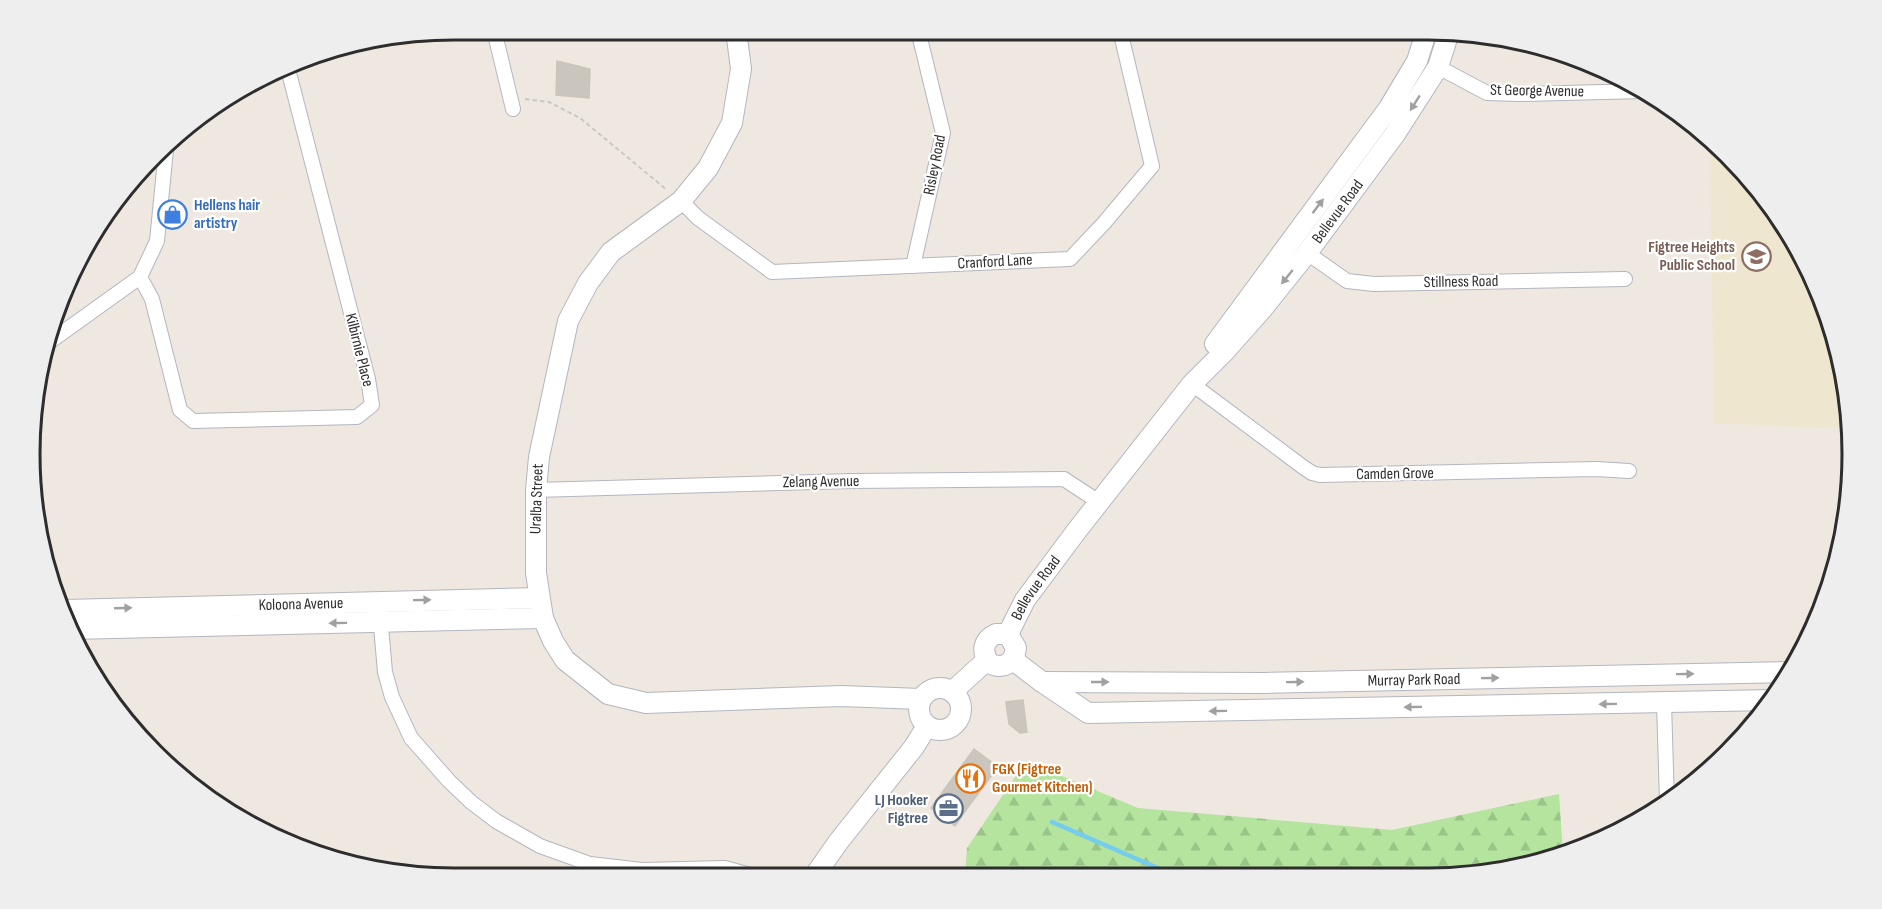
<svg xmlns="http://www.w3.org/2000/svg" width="1882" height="909" font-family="'Sofia Sans Condensed',sans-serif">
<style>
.education{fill:#efe6d0}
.forest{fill:url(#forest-firs)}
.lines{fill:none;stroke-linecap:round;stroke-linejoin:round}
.stream{stroke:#74ccef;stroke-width:4.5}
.building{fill:#cac6be;stroke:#cac4b9;stroke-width:1.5}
.street-casing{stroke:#b3b6c0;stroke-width:16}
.secondary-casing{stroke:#b3b6c0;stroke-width:22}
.path{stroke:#c8c8c8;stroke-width:2;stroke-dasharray:4.5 3;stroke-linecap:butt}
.street{stroke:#fff;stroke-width:14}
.secondary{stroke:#fff;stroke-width:20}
.oneway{fill:#a0a0a0}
.labels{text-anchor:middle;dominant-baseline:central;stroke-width:4.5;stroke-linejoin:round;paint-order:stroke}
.street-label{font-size:16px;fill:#2d2d2d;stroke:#fff}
.shop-label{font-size:16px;font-weight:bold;fill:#366cbe;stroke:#fff;text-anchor:start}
.education-label{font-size:16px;font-weight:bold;fill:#785e54;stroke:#fff;text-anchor:end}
.food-label{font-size:16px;font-weight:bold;fill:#c56008;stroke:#fff;text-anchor:start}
.service-label{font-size:16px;font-weight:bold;fill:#4e5e75;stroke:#fff;text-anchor:end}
.rim{fill:none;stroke:#2d2d2d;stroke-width:3}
</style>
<defs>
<pattern id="forest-firs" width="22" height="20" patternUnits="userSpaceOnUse" patternTransform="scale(1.5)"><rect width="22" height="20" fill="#b4e49d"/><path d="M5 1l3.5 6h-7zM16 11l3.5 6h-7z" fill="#9bc488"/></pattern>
</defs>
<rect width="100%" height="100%" fill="#eee8e0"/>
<path class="education" d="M1710,140L1728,155L1781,219L1820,292L1844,372L1849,426L1821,428L1714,423Z"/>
<path class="forest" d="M1026,761L1138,808L1392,830L1559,794L1563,854L1483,875L968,877L965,876L967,848Z"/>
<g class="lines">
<path class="stream" d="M1052,822L1176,876"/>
</g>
<g class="building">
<path d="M557,61L590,69L589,98L556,95Z"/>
<path d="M1023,700L1027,732L1020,733L1009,724L1006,702Z"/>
<path d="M974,749L998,767L966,810L944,790Z"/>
<path d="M944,790L966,810L955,826L931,808Z"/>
</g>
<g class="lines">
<defs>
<g id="street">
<path d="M494,30L513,109"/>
<path d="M1438,67L1487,93L1519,94L1643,91"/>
<path d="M681,201L698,218L772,272L1070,259L1104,223L1152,166L1120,30"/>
<path d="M1307,253L1347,281L1374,284L1625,279"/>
<path d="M913,266L943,133L918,30"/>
<path d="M140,277L152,299L180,410L193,421L357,417L372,405L368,379L288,69"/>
<path d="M45,348L48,343L140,277L157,241L166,150"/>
<path d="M1192,384L1303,467L1312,473L1320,475L1596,469L1629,471"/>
<path d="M536,490L851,481L1064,479L1099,502"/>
<path d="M380,615L385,672L392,697L411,738L449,781L471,802L496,821L540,846L590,864L642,870L725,868L761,878"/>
<path d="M1664,703L1667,802"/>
</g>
<g id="secondary">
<path d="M736,30L741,69L732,123L708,168L681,201L611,252L588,283L568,321L539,457L536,490V573L543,618L553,641L565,660L608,694L646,703L841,696L921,699"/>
<path d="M1215,344L1389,108L1417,61L1427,30"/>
<path id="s1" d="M64,610L539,598"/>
<path d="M70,629L543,618"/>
<path d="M996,634H1008L1016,648C1014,664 1003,670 989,663C981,651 983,640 996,634Z"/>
<path id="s2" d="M1008,634L1025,600L1078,529L1192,384L1224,352L1263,308L1307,253L1395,134L1438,67L1449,32"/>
<path d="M1013,660L1042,682L1088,713L1772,700"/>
<path id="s3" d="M1042,682L1263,683L1788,672"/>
<circle cx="940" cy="709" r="21"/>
<path d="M952,692L987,660"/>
<path d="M813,878L839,841L914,747L927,726"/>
</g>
</defs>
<use href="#street" class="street-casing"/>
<use href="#secondary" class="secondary-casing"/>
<path class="path" d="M525,99L549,102L580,118L667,190"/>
<use href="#street" class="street"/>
<use href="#secondary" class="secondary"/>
</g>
<defs><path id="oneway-solid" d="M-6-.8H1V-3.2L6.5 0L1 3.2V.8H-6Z" transform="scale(1.5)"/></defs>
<g class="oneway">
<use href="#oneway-solid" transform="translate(1415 103) rotate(122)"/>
<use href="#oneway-solid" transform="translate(1318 206) rotate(-53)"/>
<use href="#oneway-solid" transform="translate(1287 277) rotate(129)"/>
<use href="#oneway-solid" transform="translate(422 600) rotate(-1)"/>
<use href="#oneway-solid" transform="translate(123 608) rotate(-2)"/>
<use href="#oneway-solid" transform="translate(338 623) rotate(179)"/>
<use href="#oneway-solid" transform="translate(1685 674) rotate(-1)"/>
<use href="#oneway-solid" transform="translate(1490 678) rotate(-1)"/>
<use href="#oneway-solid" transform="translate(1100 682)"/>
<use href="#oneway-solid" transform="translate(1295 682) rotate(-1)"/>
<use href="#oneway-solid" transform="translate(1608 704) rotate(179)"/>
<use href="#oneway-solid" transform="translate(1413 707) rotate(179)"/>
<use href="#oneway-solid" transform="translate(1218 711) rotate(179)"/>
</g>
<defs>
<symbol id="shop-ring" viewBox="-11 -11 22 22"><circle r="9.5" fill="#fff" stroke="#3f7fe0" stroke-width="1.5"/><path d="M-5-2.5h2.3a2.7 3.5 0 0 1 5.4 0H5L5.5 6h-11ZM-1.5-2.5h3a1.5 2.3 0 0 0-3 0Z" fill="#3f7fe0"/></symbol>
<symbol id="school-ring" viewBox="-11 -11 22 22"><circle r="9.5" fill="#fff" stroke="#8d6e63" stroke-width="1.5"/><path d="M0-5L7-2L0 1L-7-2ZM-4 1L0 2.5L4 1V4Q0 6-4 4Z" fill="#8d6e63"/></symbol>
<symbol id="restaurant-ring" viewBox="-11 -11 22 22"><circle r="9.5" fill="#fff" stroke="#e8710a" stroke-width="1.5"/><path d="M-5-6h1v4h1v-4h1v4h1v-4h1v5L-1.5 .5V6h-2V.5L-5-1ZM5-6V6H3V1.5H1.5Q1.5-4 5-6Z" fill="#e8710a"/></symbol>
<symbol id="office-ring" viewBox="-11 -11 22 22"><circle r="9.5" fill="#fff" stroke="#5c6f8a" stroke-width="1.5"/><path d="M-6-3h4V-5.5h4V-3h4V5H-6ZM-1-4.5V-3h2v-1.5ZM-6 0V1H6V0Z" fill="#5c6f8a"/></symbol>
</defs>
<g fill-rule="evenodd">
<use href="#shop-ring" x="156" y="198" width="33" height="33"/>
<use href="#school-ring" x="1740" y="240" width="33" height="33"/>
<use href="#restaurant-ring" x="954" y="762" width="33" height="33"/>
<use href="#office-ring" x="932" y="792" width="33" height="33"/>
</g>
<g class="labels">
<g class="street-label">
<text transform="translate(1537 91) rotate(1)">St George Avenue</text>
<text transform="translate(935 165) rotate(-79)">Risley Road</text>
<text stroke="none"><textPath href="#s2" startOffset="537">Bellevue Road</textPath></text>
<text transform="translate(995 262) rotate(-3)">Cranford Lane</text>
<text transform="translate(1461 282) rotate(-1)">Stillness Road</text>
<text transform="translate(359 350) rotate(76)">Kilbirnie Place</text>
<text transform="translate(1395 474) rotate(-1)">Camden Grove</text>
<text transform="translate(821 482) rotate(-1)">Zelang Avenue</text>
<text transform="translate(537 499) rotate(-88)">Uralba Street</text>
<text stroke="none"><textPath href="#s2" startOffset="54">Bellevue Road</textPath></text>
<text stroke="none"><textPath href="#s1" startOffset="237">Koloona Avenue</textPath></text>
<text stroke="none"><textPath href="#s3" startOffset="372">Murray Park Road</textPath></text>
</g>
<g class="shop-label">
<text x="194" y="205">Hellens hair<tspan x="194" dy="18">artistry</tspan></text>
</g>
<g class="education-label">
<text x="1735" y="247">Figtree Heights<tspan x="1735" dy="18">Public School</tspan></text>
</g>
<g class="food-label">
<text x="992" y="769">FGK (Figtree<tspan x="992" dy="18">Gourmet Kitchen)</tspan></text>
</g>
<g class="service-label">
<text x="928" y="800">LJ Hooker<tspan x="928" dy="18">Figtree</tspan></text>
</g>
</g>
<path d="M0 0H1882V909H0ZM454 40H1428A414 414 0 0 1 1842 454V454A414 414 0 0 1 1428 868H454A414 414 0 0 1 40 454V454A414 414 0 0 1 454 40Z" fill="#eee" fill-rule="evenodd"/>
<path class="rim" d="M454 40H1428A414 414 0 0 1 1842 454V454A414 414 0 0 1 1428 868H454A414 414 0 0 1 40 454V454A414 414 0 0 1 454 40Z"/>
</svg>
